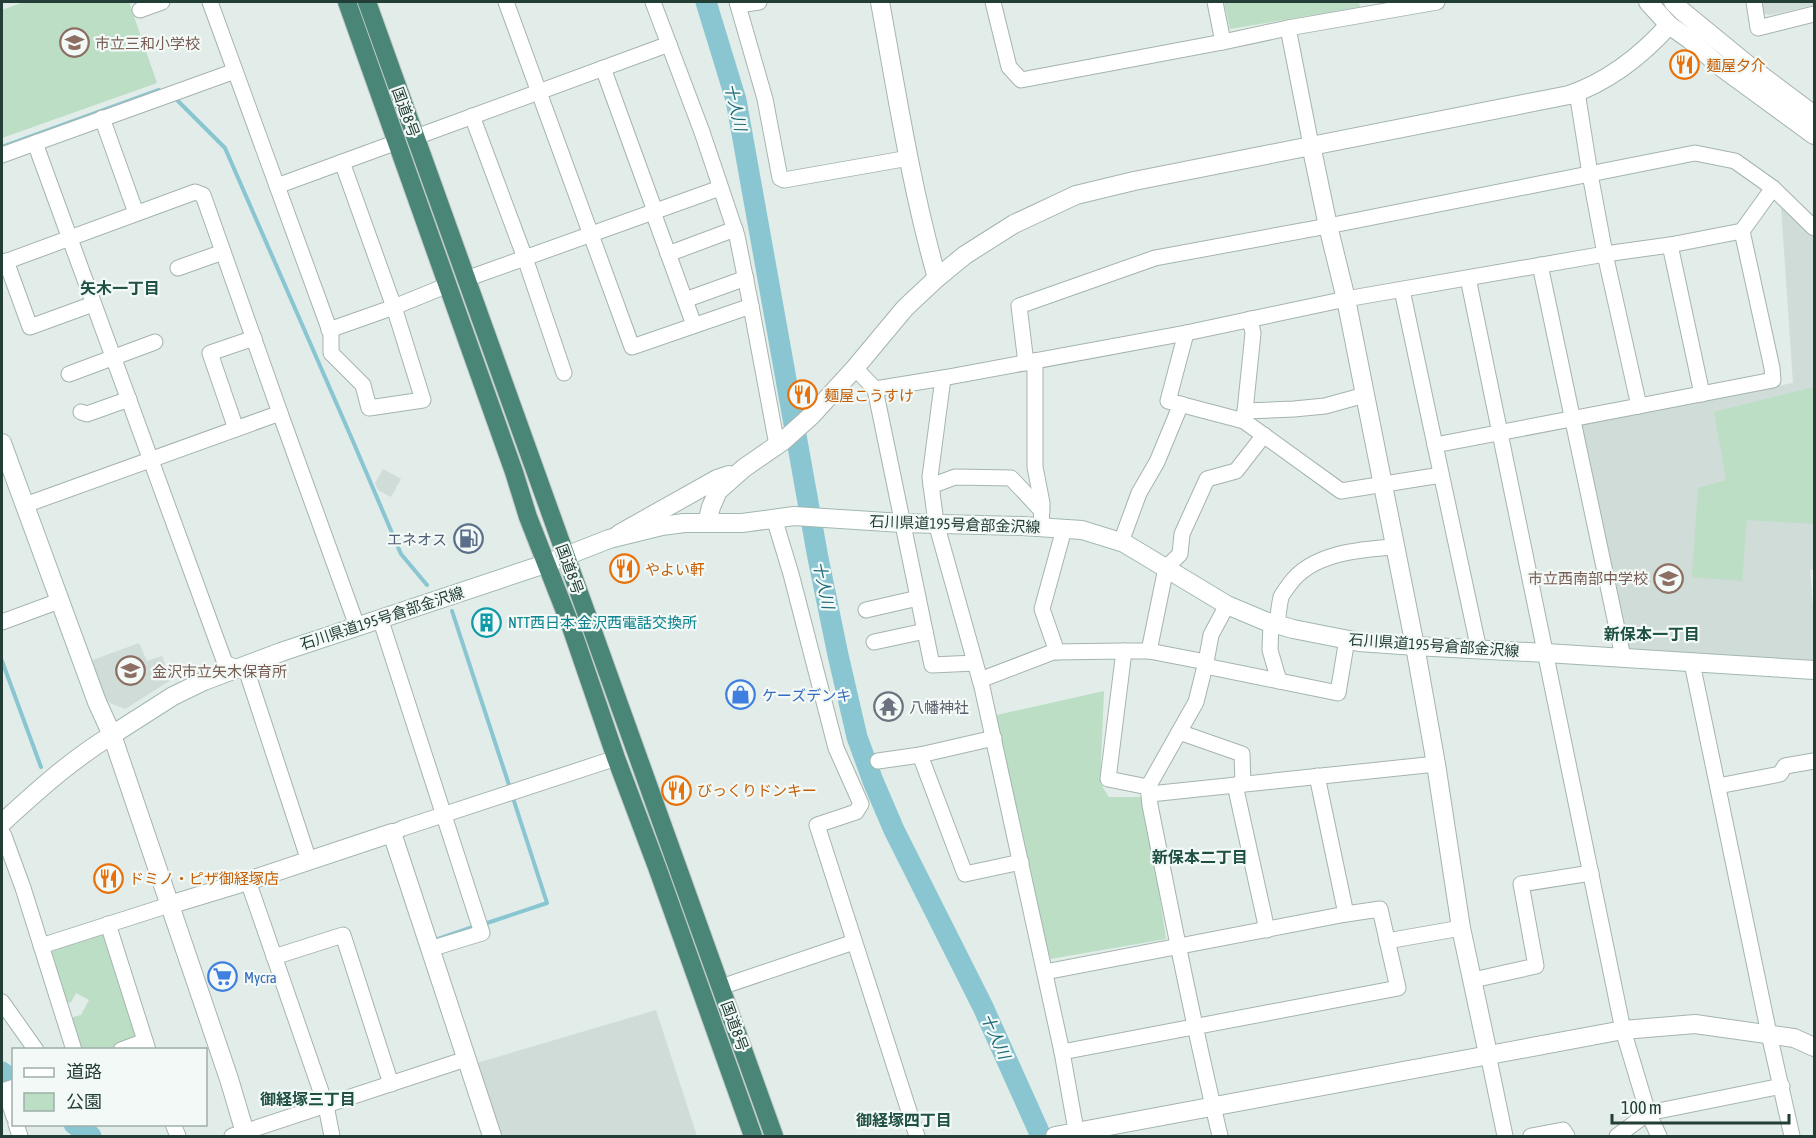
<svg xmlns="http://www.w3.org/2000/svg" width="1816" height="1138" font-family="'Asap Condensed','Noto Sans JP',sans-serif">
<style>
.built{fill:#d0dcd7}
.green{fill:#bbdec5}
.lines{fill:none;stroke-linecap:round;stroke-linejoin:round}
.stream{stroke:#8ac6d1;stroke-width:4}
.river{stroke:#8ac6d1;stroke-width:21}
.minor-casing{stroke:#a5b4af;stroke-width:17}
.tertiary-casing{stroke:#a5b4af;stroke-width:20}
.secondary-casing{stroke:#a1b8b0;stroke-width:20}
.trunk-casing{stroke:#c1c9c7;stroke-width:20}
.minor{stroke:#fff;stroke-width:15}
.tertiary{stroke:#fff;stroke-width:18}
.secondary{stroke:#fff;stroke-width:18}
.trunk{stroke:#4a8678;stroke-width:18}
.labels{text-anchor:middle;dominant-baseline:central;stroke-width:4.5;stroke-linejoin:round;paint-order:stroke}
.education-label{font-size:15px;fill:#785e54;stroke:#f3f9f6;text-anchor:start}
.food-label{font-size:15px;fill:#c56008;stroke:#f3f9f6;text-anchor:start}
.street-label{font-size:15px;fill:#223e36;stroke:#f3f9f6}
.service-label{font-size:15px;fill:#4e5e75;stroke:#f3f9f6;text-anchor:end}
.culture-label{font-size:15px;fill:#0d838f;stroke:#f3f9f6;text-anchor:start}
.shop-label{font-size:15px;fill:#366cbe;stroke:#f3f9f6;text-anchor:start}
.worship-label{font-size:15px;fill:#5b616d;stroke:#f3f9f6;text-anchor:start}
.water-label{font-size:16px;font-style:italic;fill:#1c6a7a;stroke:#f3f9f6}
.neighbourhood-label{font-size:16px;font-weight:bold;fill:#1e5044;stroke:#f3f9f6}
</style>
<rect width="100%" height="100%" fill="#e2ece8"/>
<g class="built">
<path d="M1760,2H1814V5L1770,15L1762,13Z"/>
<path d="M1781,206L1814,238V569L1810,570L1814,620V661L1628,650L1580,424L1793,383Z"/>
<path d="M383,469L401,479L391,497L378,490L375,483Z"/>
<path d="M139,643L147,661L162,656L171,680L125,709L110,703L103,697L90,661Z"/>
<path d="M656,1010L697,1136H501L477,1063Z"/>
</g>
<g class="green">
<path d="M24,2H129L157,83L2,138V10Z"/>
<path d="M1224,2H1359L1360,7L1230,29Z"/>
<path d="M1814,387V524L1747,520L1742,581L1692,577L1698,488L1726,480L1714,412Z"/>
<path d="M1104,691L1100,783L1109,797H1145L1166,939L1050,959L992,716Z"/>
<path d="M98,932L105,935L137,1033L133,1041L107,1049H80L69,1018L81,1015L89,1000L76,993L71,1002L65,1004L48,953L51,947Z"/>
</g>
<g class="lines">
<g class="stream">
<path d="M174,97L225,148L352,439L401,554L427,585"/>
<path d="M2,147L159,90"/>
<path d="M452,611L510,788"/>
<path d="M2,661L41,767"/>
<path d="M484,924L547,903L513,798"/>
<path d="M438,939L473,927"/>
</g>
<g class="river">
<path d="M706,2L736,100L818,558L838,655L857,737L873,781L894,830L983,1007L1041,1136"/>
<path d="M2,1072L14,1082"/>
<path d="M74,1124L91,1136"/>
</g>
<defs>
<g id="minor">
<path d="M210,2L331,334V353L363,385L369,408L423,400L394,307L448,285"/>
<path d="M506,2L632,347L751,306L777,445"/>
<path d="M653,2L702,132L737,236L751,306"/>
<path d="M737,2L765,99L780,178L784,180L909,158"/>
<path d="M993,2L1009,67L1021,80L1223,42L1288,28"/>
<path d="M1215,2L1223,42"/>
<path d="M1754,2L1758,28L1814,14"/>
<path d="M738,5L759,2"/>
<path d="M140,10L162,2"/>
<path d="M603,68L655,211"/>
<path d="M1577,92L1590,174L1605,254L1639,406L1773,380L1772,368L1742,231"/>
<path d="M472,116L525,258L564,373"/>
<path d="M102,118L136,213"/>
<path d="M416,137L669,44"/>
<path d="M35,143L225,663L247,672L309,861"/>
<path d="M1311,145L1288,28L1437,2"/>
<path d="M2,155L235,71"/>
<path d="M277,186L397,142"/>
<path d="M653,212L694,325"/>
<path d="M1670,245L1702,394"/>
<path d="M668,254L735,229"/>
<path d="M6,261L30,327L93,304"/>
<path d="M2,263L195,192L203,195L280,413"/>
<path d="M1540,265L1623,657"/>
<path d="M178,268L223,252"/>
<path d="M1468,278L1623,1030L1648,1113L1659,1136"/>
<path d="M466,279L720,188"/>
<path d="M1402,290L1435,445"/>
<path d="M685,300L746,278"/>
<path d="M329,330L394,307L342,162"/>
<path d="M1186,333L1168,401L1244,421L1341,491L1441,475"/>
<path d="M1035,361V467L1042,503L1041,528"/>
<path d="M1026,363L1019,306L1155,258L1328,226L1695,153L1735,161L1773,188"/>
<path d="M855,368L875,389L943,378L1186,333L1346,299L1605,254L1670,245L1742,231L1773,188L1814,228"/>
<path d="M69,374L155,342"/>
<path d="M943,378L930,477L936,523L982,687L1062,1052L1077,1136"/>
<path d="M875,389L932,665L975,663"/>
<path d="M1245,411L1294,409L1325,406L1365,395"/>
<path d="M81,412L87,414L129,399"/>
<path d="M1244,421L1253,333L1250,319"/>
<path d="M236,429L210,353L254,338"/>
<path d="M931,486L955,477L1011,478L1042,511"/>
<path d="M25,505L280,413L357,626"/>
<path d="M774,518L791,574L836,748L861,804L856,812L817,825L917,1136"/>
<path d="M1121,542L1139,493L1157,462L1181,404"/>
<path d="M866,610L918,598"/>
<path d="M380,618L482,933L430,949"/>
<path d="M2,622L59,601"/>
<path d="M1271,623L1270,650L1279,681"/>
<path d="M1277,625C1278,616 1279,606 1281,597C1283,593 1286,589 1289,585C1311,553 1360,549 1396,547"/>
<path d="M874,642L925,631"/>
<path d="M1479,650L1435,445L1639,406"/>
<path d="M1124,651H1149L1206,662L1211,635L1227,605"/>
<path d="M1149,651L1166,568L1180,554L1182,534L1207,479L1236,471L1264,435"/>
<path d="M1057,652L1042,609L1064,529"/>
<path d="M1692,663L1769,1034L1792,1136"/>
<path d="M1205,666L1338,693L1347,639"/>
<path d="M980,680L1053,652L1124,651L1108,779L1148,787L1150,805C1172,916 1194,1027 1220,1136"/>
<path d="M1179,732L1242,754L1243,784"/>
<path d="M920,755L965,874L1021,862"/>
<path d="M878,761L920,755L994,738"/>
<path d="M1317,776L1346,914"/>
<path d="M1235,785L1267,930"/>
<path d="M1718,786L1780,774L1785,766L1814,761"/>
<path d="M1148,787L1196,702L1206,662"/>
<path d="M1150,794L1436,764"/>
<path d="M2,833L4,836L23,888L74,1050"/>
<path d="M392,833L403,828L616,758"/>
<path d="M248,881L326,1106L332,1136"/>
<path d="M108,924L148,1050"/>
<path d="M1387,941L1461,928"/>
<path d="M41,946L169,905"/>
<path d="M274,957L343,935L391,1084"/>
<path d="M1045,972L1346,914L1380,909L1398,988L1062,1052"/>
<path d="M1473,980L1536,966L1521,884L1591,873"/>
<path d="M721,987L854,942"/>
<path d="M2,1002L36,1050"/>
<path d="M121,1050L145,1041"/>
<path d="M1488,1054L1505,1136"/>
<path d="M14,1087L5,1090L14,1117"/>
<path d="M16,1124L20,1136"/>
<path d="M173,1124L178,1136"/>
<path d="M232,1136L466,1059"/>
<path d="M1531,1136L1563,1130L1567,1136"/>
<path d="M1617,1136L1648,1113L1782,1086"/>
</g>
<g id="tertiary">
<path d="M880,2C897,94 911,187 937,278"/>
<path d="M1648,2L1669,25L1689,39L1721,67L1814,135"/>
<path d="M1673,2L1682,11L1754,70L1814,115"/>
<path d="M1311,145L1328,226L1346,299L1415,646L1436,764L1461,928L1488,1054"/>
<path d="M707,523L711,507L718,491L744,468L783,441L812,415L855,368L905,308L937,278L965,255L1014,224L1076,195L1134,181L1569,95C1607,82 1642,55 1669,25"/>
<path d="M619,534L717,479L729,475"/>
<path d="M2,823C37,791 71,760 112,735L229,1079L246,1136"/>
<path d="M169,905L248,881L392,833L492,1136"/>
<path d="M1055,1136L1623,1030L1695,1024L1794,1038L1814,1047"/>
</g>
<path id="secondary" d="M2,443L97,702L112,735L173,696L204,681L281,652L548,563L609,539L662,526L684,523H742L794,516L902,523L1022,526L1082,530L1124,543L1227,605L1265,621L1293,629L1359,642L1415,646L1546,653L1814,670"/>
<g id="trunk">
<path d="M347,2L514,472L528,517L570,624L616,758L657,867L753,1136"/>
<path d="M367,2L774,1136"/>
</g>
</defs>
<use href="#minor" class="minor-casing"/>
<use href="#tertiary" class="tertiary-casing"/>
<use href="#secondary" class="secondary-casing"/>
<use href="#trunk" class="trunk-casing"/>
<use href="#minor" class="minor"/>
<use href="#tertiary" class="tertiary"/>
<use href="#secondary" class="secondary"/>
<use href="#trunk" class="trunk"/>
</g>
<defs>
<symbol id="school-ring" viewBox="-11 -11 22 22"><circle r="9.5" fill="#f3f9f6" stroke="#8d6e63" stroke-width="1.5"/><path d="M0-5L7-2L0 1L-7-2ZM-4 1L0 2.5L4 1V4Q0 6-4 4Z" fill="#8d6e63"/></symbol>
<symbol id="restaurant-ring" viewBox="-11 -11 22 22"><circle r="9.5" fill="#f3f9f6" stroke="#e8710a" stroke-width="1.5"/><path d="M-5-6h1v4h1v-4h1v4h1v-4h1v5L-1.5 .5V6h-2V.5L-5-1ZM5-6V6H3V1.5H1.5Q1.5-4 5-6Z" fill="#e8710a"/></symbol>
<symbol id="fuel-ring" viewBox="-11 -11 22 22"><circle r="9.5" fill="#f3f9f6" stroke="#5c6f8a" stroke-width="1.5"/><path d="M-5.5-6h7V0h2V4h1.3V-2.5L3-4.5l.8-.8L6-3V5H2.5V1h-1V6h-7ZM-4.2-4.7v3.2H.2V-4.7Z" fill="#5c6f8a"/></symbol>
<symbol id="building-ring" viewBox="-11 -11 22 22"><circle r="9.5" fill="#f3f9f6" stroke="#0f9aa8" stroke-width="1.5"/><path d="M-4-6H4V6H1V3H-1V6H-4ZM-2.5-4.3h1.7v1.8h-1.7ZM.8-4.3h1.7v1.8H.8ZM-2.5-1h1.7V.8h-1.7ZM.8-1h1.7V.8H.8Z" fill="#0f9aa8"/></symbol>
<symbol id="shop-ring" viewBox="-11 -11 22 22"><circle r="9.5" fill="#f3f9f6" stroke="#3f7fe0" stroke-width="1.5"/><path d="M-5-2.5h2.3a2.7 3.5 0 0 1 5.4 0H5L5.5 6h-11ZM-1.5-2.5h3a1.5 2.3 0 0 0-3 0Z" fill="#3f7fe0"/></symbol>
<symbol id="temple-ring" viewBox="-11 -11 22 22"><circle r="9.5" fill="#f3f9f6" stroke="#6b7280" stroke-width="1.5"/><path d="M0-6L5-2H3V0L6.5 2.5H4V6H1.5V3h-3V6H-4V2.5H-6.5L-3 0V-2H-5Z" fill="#6b7280"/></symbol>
<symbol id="supermarket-ring" viewBox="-11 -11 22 22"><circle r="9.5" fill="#f3f9f6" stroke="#3f7fe0" stroke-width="1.5"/><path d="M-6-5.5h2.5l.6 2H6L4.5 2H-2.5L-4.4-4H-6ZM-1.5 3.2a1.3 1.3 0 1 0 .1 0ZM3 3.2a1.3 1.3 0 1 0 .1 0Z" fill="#3f7fe0"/></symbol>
</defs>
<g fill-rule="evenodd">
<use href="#school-ring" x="58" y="26" width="33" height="33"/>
<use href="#restaurant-ring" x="1668" y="48" width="33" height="33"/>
<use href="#restaurant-ring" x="786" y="378" width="33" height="33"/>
<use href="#fuel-ring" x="452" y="522" width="33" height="33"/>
<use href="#restaurant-ring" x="608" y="552" width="33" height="33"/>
<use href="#school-ring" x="1652" y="562" width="33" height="33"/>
<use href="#building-ring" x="470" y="606" width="33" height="33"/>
<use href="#school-ring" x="114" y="654" width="33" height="33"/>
<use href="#shop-ring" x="724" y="678" width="33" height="33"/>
<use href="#temple-ring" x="872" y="690" width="33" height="33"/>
<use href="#restaurant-ring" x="660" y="774" width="33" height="33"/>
<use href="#restaurant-ring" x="92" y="862" width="33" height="33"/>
<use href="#supermarket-ring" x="206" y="960" width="33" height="33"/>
</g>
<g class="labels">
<g class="education-label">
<text x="95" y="43">市立三和小学校</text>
<text x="1648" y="578" text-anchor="end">市立西南部中学校</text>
<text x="152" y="671">金沢市立矢木保育所</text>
</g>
<g class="food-label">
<text x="1706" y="65">麺屋夕介</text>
<text x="824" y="395">麺屋こうすけ</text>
<text x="645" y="569">やよい軒</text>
<text x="697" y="790">びっくりドンキー</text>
<text x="129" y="878">ドミノ・ピザ御経塚店</text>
</g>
<g class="street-label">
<text transform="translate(406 112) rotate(70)">国道8号</text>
<text transform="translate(955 524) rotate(2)">石川県道195号倉部金沢線</text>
<text transform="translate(570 569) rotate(70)">国道8号</text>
<text transform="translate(382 618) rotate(-18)">石川県道195号倉部金沢線</text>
<text transform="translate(1434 645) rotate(4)">石川県道195号倉部金沢線</text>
<text transform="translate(735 1026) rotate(70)">国道8号</text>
</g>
<g class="service-label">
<text x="447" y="539">エネオス</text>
</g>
<g class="culture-label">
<text x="508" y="622">NTT西日本 金沢西電話交換所</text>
</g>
<g class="shop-label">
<text x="762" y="695">ケーズデンキ</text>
<text x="244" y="977">Mycra</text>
</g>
<g class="worship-label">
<text x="909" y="707">八幡神社</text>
</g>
<g class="water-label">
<text transform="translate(736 107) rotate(77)">十人川</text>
<text transform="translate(824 585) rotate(78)">十人川</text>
<text transform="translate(996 1036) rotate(66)">十人川</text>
</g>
<g class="neighbourhood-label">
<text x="120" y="288">矢木一丁目</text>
<text x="1652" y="634">新保本一丁目</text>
<text x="1200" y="857">新保本二丁目</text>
<text x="308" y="1099">御経塚三丁目</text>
<text x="904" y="1120">御経塚四丁目</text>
</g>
</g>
<rect width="1816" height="1138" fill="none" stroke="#223e36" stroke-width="6"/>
<rect x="12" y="1048" width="195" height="78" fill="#f3f9f6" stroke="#9faea9" stroke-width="1.5"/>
<rect x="24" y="1068" width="30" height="9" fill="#ffffff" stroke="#9faea9" stroke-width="1.5"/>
<text x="66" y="1078" font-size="18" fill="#223e36">道路</text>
<rect x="24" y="1093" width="30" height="18" fill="#bbdec5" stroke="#9faea9" stroke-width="1.5"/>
<text x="66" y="1108" font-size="18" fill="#223e36">公園</text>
<path d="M1612 1114v9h177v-9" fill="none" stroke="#223e36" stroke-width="3"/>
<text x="1621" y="1114" font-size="18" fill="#223e36" stroke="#f3f9f6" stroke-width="4.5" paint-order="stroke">100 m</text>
</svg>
